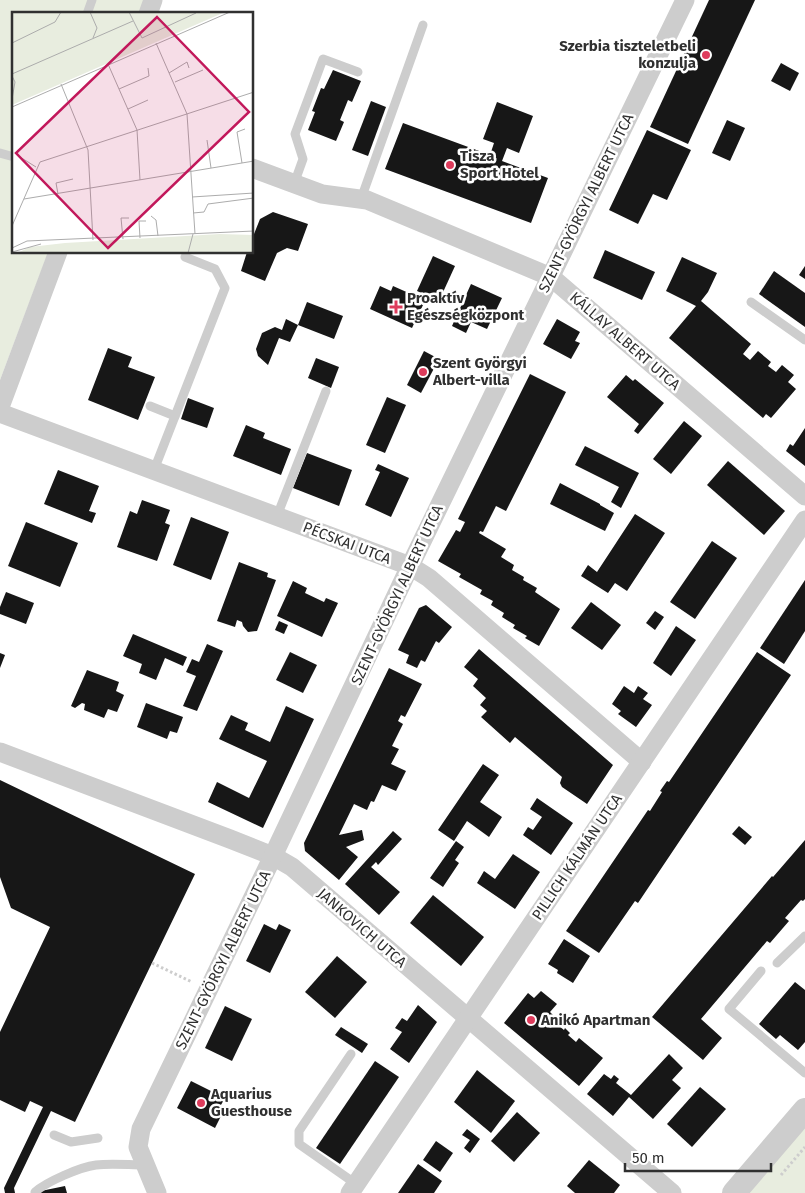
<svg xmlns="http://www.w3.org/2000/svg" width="805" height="1193" font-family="'Fira Sans',sans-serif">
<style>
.green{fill:#e8eddf}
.building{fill:#171717}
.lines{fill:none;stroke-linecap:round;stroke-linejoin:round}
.path{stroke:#cdcdcd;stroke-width:3;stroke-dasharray:2.5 2.5;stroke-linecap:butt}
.service{stroke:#cdcdcd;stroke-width:9}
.minor{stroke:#cdcdcd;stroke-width:19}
.tertiary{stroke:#cdcdcd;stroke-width:24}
.poi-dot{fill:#de3c5c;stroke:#fff;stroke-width:2}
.labels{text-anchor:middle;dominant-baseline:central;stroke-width:5;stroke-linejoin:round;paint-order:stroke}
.poi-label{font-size:15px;font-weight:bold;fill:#303030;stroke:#fff;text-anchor:start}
.street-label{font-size:15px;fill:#303030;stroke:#fff}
.inset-road{fill:none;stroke:#acacac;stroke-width:1}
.view{fill:#c2185b;fill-opacity:0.15;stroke:#c2185b;stroke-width:2.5}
.inset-edge{fill:none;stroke:#303030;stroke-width:2.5}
</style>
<rect width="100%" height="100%" fill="#fff"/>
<g class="green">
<path d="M0,0H144L139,14H14V252L48,253L0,380Z"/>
<path d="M805,1124V1193H746Z"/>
</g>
<g class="building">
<path d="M709,0H755L688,144L650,127Z"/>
<path d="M781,63L799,73L790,91L771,81Z"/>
<path d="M333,70L361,81L352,102L348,100L340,120L344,122L336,141L308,130L315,112L312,111L321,88L324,89Z"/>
<path d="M371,101L386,107L368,156L352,150Z"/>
<path d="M497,102L533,116L519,153L507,148L502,161L548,178L531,223L385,169L403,123L490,155L494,143L483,139Z"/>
<path d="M727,120L745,128L730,161L712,153Z"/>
<path d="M647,130L691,150L667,200L653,194L638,224L609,210Z"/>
<path d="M273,212L308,224L298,251L287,248L277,253L265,281L241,271L247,252H252V239L260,219Z"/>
<path d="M605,250L655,272L642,300L593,278Z"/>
<path d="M433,256L455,266L439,301L417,291Z"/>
<path d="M682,257L717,273L708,292L701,301L751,344L743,354L750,360L758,351L771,362L768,366L776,372L782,365L794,375L788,382L796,389L771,418L766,414L763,418L669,338L696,306L666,291Z"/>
<path d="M805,266V279L799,275Z"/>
<path d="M774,271L805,293V327L759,294Z"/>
<path d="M471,284L502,298L487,329L471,322L466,333L452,326Z"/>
<path d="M380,286L391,291L393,286L411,294L409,298L423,305L412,328L370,309Z"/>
<path d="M307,302L343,316L334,339L298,325Z"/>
<path d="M286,319L298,325L290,342L279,338L268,365L258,356L256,349L262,333L275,327L282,330Z"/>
<path d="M557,319L580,332L575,341L580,343L571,359L543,344Z"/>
<path d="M108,348L132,357L128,367L155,377L138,420L88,400Z"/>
<path d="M424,351L439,359L421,393L407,385Z"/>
<path d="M316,358L339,367L331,388L308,378Z"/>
<path d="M530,374L566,392L506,511L496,506L483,532L480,531L479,533L506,549L501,557L514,565L512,570L524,577L523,580L537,588L535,592L560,609L539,646L525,638L527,636L513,628L515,625L502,617L504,613L491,605L493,601L480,594L482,590L459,577L461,574L438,561L456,530L460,532L465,522L458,519Z"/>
<path d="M626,375L633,381L635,379L664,403L638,434L634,431L639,424L607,397Z"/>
<path d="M387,397L406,405L385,453L366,445Z"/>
<path d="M188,398L214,408L207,428L181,419Z"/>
<path d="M684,421L702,436L671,474L653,459Z"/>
<path d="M246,425L265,433L263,438L291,449L281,475L233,456Z"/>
<path d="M805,428V466L786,451L790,444L793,446Z"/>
<path d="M585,446L639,473L621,508L611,502L619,487L575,465Z"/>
<path d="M307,453L352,470L339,506L293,488Z"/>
<path d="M728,461L785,511L764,535L707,485Z"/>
<path d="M378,464L409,478L391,517L365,505L380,472L375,470Z"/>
<path d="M58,470L99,486L89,511L96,513L92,523L44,504Z"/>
<path d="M560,483L600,504V505L614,513L605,531L550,504Z"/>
<path d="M142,500L170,510L165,523L170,525L157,561L117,547L130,511L137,514Z"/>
<path d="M635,514L665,533L627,591L615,583L608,593L581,576L588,565L597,572Z"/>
<path d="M191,517L229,532L211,580L173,565Z"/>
<path d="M26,522L78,543L60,587L8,566Z"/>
<path d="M712,541L737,558L695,619L670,602Z"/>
<path d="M239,562L268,573L267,577L276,580L257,631L248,632L243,626L242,622L237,620L235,627L217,621Z"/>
<path d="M805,580V631L784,664L760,648Z"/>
<path d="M293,581L307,588L305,593L324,602L326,598L338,603L322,637L277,616Z"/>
<path d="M6,592L34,603L26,624L0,614V607Z"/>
<path d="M591,602L621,625L602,650L571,628Z"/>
<path d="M426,605L452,627L439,643L436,641L425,662L421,660L417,668L406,663L409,655L398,650L419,608Z"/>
<path d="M655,611L664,617L655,630L646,623Z"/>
<path d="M279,621L288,625L284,634L275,630Z"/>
<path d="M676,626L696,640L671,676L653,663Z"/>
<path d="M133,634L187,657L183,666L165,658L156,680L139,673L142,664L123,656Z"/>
<path d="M207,644L223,651L197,711L183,706L196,676L186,672L192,659L199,662Z"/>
<path d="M479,649L613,765L587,804L562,787L560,783L562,777L515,737L510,743L481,717L487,711L480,705L486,698L473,686L478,679L464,667Z"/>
<path d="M290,652L317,665L303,693L276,680Z"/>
<path d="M757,652L791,675L638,903L635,901L599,953L566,931L648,810L650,811L662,792L660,791L667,781L669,782Z"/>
<path d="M0,653L5,655L0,668Z"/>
<path d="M389,668L422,684L405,717L401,715L398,721L403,724L392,746L399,749L391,764L406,771L396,791L382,785L374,802L371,801L367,810L354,804L339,835L362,830L364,840L346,847L358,857L339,880L305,851L304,843Z"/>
<path d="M87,670L119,682L116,691L124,695L117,712L108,709L104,718L84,710L85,704L82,703L75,708L71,706Z"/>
<path d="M624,686L634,693L638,686L648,693L643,699L652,705L636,727L618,714L621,711L612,704Z"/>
<path d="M146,703L183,717L177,733L170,731L167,739L137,727Z"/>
<path d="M286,706L314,719L263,828L208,802L217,782L249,798L267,761L219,739L231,715L248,723L245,730L270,742Z"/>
<path d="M483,764L499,775L480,802L502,817L489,837L467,821L454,841L438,830Z"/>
<path d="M0,780L195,874L75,1122L51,1111L14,1188L15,1193H5L4,1188L43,1107L30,1101L25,1112L0,1100V1032L50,927L11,908L0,877Z"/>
<path d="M537,798L573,823L551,855L523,835L528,827L533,830L542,817L530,809Z"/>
<path d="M739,826L752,837L745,845L732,834Z"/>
<path d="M393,831L402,839L378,865L376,862L371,867L400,892L379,915L345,884Z"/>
<path d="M805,840V899L803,901L801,900L785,918L789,921L770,943L767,941L701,1019L722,1038L703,1060L652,1017L772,876L773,877Z"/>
<path d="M456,841L464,847L455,860L459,863L443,887L430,878Z"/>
<path d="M513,854L540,872L515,909L477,883L484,871L495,879Z"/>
<path d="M433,895L484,937L461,966L410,923Z"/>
<path d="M264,924L276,930L279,924L291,930L270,973L246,961Z"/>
<path d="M564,939L590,956L573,983L557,973L558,970L548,964Z"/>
<path d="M337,956L367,982L335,1018L305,992Z"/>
<path d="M795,982L805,990V1042L798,1050L780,1035L776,1039L759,1024Z"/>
<path d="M541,991L557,1004L550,1012L557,1019L554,1022L564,1030L565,1028L570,1033L568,1035L576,1042L579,1038L603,1058L579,1086L504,1023L528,993L534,998Z"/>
<path d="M418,1005L437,1022L409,1063L390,1049L402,1032L395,1028L402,1018L407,1021Z"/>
<path d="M225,1006L252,1019L232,1061L205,1048Z"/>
<path d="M341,1027L368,1044L362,1053L335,1035Z"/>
<path d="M669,1054L683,1068L672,1080L681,1088L653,1119L629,1097L613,1116L587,1094L604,1074L611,1079L614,1075L619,1079L616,1083L631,1095Z"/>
<path d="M375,1061L399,1077L340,1164L316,1148Z"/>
<path d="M477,1070L515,1101L491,1133L454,1102Z"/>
<path d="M191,1081L225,1098L218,1110L223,1112L215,1128L177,1108Z"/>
<path d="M700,1087L726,1109L692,1147L667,1124Z"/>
<path d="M517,1112L540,1133L514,1162L491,1141Z"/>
<path d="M467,1129L480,1139L470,1153L464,1148L470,1140L462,1135Z"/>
<path d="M436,1141L453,1153L440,1172L423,1160Z"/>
<path d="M589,1160L620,1185L614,1193H575L567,1186Z"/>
<path d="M418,1164L442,1181L434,1193H398Z"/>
<path d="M65,1186L67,1193H36V1192Z"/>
</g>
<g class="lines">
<g class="path">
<path d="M152,963L192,982"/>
<path d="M781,1175L805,1147"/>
</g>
<g class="service">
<path d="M87,14L92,0"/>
<path d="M0,153L14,157"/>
<path d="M294,184L303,159L295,134L323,59L358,72"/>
<path d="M361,199L423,25"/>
<path d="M751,302L805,340"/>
<path d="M150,406L175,416"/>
<path d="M154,470L225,288L215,269L185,257"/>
<path d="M277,516L326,391"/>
<path d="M777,963L805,936"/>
<path d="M761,971L729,1009L805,1073"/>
<path d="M351,1054L299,1131V1144L356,1184"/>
<path d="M54,1135L71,1142L98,1138"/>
<path d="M35,1192C46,1182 80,1167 96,1165C112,1163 129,1165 144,1165"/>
</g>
<g class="minor">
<path d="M148,14L153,0"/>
<path d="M252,168L322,194L367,200L551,277L805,496"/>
<path d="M0,407L58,252"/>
<path d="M0,413L410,566L429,578L642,762"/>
<path d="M0,752L230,839L273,856L292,867L672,1193"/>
<path d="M157,1193L138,1147L141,1129L273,856L410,566L685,0"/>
<path d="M350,1193L805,520"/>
</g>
<path class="tertiary" d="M734,1193L805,1110"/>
</g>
<g class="poi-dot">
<circle cx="706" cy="55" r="5"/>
<circle cx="450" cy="165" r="5"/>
<path d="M393.5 299.5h5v5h5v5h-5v5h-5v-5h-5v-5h5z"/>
<circle cx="423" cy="372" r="5"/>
<circle cx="531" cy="1020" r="5"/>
<circle cx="201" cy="1103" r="5"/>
</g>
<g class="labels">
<g class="poi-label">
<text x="696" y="46" text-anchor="end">Szerbia tiszteletbeli<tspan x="696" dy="17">konzulja</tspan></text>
<text x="460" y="156">Tisza<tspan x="460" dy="17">Sport Hotel</tspan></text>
<text x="407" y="298">Proaktív<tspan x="407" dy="17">Egészségközpont</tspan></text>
<text x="433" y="363">Szent Györgyi<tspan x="433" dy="17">Albert-villa</tspan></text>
<text x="541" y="1020">Anikó Apartman</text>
<text x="211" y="1094">Aquarius<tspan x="211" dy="17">Guesthouse</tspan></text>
</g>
<g class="street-label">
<text transform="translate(586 203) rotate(-64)">SZENT-GYÖRGYI ALBERT UTCA</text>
<text transform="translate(625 341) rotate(41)">KÁLLAY ALBERT UTCA</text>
<text transform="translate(347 543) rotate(21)">PÉCSKAI UTCA</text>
<text transform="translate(397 595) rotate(-65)">SZENT-GYÖRGYI ALBERT UTCA</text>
<text transform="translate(577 857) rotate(-56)">PILLICH KÁLMÁN UTCA</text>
<text transform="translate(362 928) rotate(41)">JANKOVICH UTCA</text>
<text transform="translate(223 960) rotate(-64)">SZENT-GYÖRGYI ALBERT UTCA</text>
</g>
</g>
<g transform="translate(12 12)">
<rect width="241" height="241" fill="#fff"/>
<path d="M0,0H213L0,93ZM208,222L241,223V241H5L18,235L53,231Z" fill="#e8eddf"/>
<path class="inset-road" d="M78,0L85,16L81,26M117,0L130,26L184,1M0,31L43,10L49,0M144,31L175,102L183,222M96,52L125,118L128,168M157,61L175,50L177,56M0,62L121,9M0,64L3,70L0,87M163,70L191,58M49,72L76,138L81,228M107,77L137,64L136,56M0,95L218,0M116,97L136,88M195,128L199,156M8,145L24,155M230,151L225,120L233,117M46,182L44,171L61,167M180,185L242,181M12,187L242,149M181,201L192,200L196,192L242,186M139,204L144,208L146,224M0,214L28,150L242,80M128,226L127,209H134M111,227L109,206H117M0,236L15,229L242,219M0,240L29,232M176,241L181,222"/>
<path class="view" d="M145,5L237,100L96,236L4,141Z"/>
<rect width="241" height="241" class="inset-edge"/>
</g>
<path d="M625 1163v8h146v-8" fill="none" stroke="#303030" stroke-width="2.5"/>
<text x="632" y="1163" font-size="15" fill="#303030" stroke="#ffffff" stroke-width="4" paint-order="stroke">50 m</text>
</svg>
